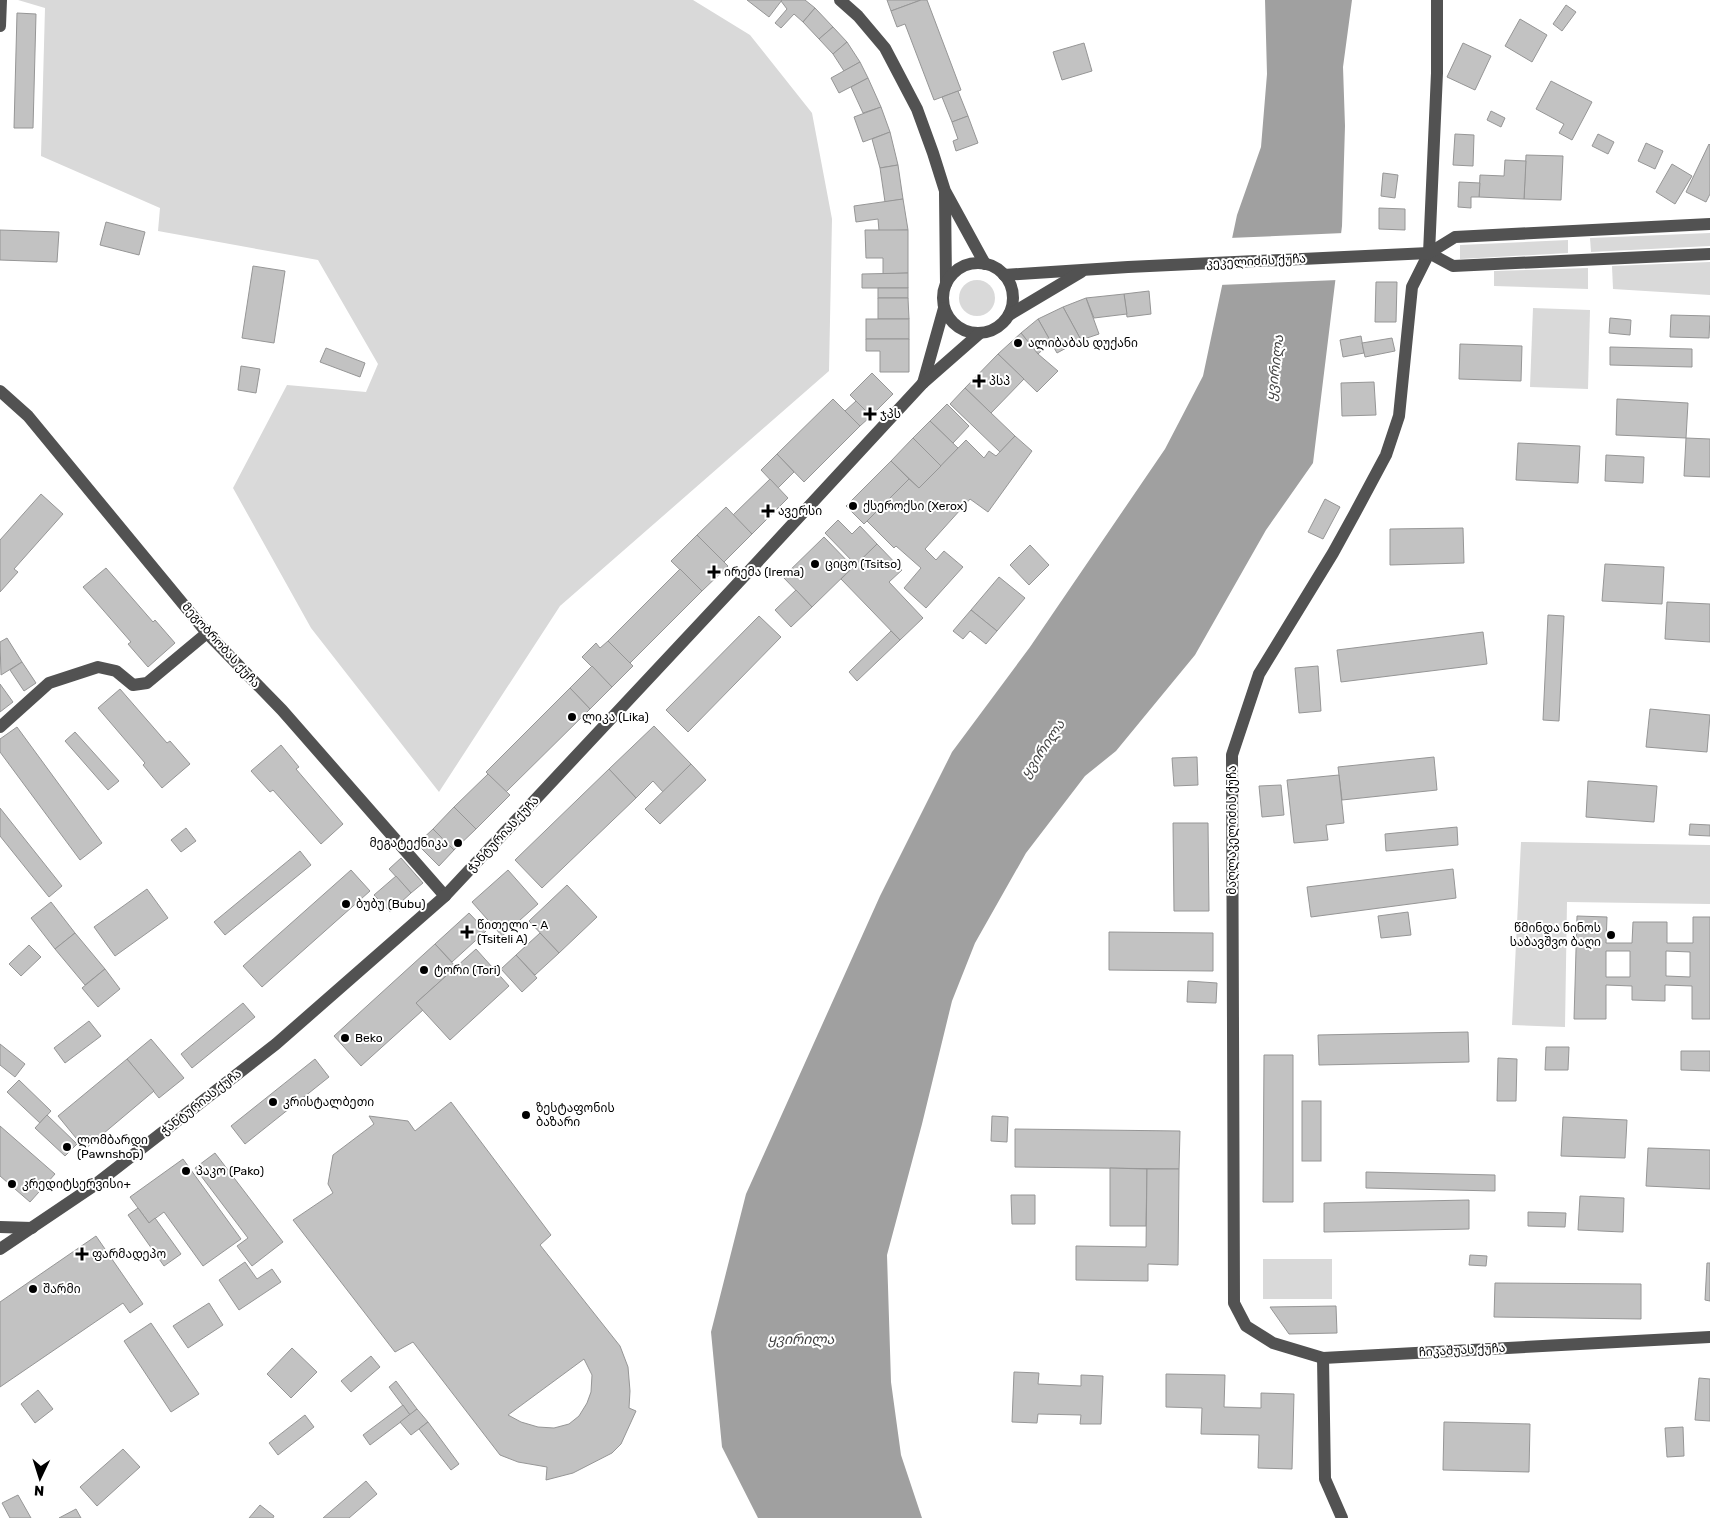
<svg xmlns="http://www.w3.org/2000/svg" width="1710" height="1518" font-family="Rubik,'Noto Sans Georgian',sans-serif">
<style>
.green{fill:#d9d9d9}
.water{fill:#a0a0a0}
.pier{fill:#fff}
.building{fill:#c2c2c2;stroke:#969696;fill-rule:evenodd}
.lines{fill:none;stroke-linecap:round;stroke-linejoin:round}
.minor{stroke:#525252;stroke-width:12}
.poi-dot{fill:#000;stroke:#fff;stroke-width:2}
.labels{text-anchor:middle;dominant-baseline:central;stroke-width:4;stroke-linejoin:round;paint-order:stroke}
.street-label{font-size:12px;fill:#000;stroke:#fff}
.poi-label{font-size:12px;fill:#000;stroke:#fff;text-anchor:start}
.water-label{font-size:14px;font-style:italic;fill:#414141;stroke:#fff}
</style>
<rect width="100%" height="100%" fill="#fff"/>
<g class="green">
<path d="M18,0H693L750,35L812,113L832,219L829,371L560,606L439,792L311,628L233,488L287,385L366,392L378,364L318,260L158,231L160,208L41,156L45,8Z"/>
<path d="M1710,233V246L1591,252L1590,238Z"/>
<path d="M1568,240V253L1460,259V245Z"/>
<path d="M1710,262V295L1613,289L1612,266Z"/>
<path d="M1588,268V289L1494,286V271Z"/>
<circle cx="977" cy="298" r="18"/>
<path d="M1533,308L1590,310L1588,389L1530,387Z"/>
<path d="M1521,842L1710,845V904L1567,902L1565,1027L1512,1025Z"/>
<rect x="1263" y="1259" width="69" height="40"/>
</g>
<path class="water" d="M1265,0H1352L1343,67L1345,126L1342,226L1313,463L1266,530L1195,655L1116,751L1085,776L1026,853L975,943L952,1001L922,1124L887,1255L891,1382L901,1455L922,1518H758L722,1447L711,1332L746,1194L880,896L952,752L1030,647L1165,449L1203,376L1237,215L1261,147L1267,74Z"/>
<path class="pier" d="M1344,233L1338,280L1219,285L1229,238Z"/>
<g class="building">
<path d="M747,0H782L769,17Z"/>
<path d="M782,0H805L815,8L803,22L794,14L781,28L775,23L787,9L781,1Z"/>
<path d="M887,0H921L891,11Z"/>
<path d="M921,0H927L961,90L934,100L905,24L897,27L891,11Z"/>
<path d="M1566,5L1576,12L1562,31L1553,24Z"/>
<path d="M815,8L833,27L819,39L803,22Z"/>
<path d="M17,13L36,14L33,128H14Z"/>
<path d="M1520,19L1547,35L1532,62L1505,46Z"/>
<path d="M833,27L847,42L833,54L819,39Z"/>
<path d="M847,42L860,62L844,71L833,54Z"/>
<path d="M1084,43L1092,71L1062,80L1053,52Z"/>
<path d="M1463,43L1491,56L1475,90L1447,77Z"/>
<path d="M860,62L868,78L839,93L831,78Z"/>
<path d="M868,78L881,107L863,113L851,87Z"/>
<path d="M1551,81L1592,102L1572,140L1559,133L1564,124L1536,109Z"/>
<path d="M958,91L968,116L952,122L942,97Z"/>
<path d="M881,107L890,132L863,142L854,117Z"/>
<path d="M1491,111L1505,118L1501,127L1487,120Z"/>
<path d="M968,116L978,143L956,151L953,141L958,139L952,122Z"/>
<path d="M890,132L898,165L880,168L872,139Z"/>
<path d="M1455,134L1474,135L1473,166L1453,165Z"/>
<path d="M1598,134L1614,142L1608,154L1592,146Z"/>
<path d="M1646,143L1663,151L1655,169L1638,161Z"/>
<path d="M1709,144L1710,145V194L1706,202L1686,192Z"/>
<path d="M1526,155L1563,156L1561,200L1524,199Z"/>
<path d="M1505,160L1526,161L1524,199L1479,197L1480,175L1504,176Z"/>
<path d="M1672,164L1692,176L1675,204L1656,192Z"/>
<path d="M898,165L903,199L885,202L880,168Z"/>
<path d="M1383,173L1398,175L1395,198L1381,196Z"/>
<path d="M1459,182L1480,183L1479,197H1471V208L1458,207Z"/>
<path d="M903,199L908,230L879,231L878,219L856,222L854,206Z"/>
<path d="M1379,208L1405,209V230L1379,229Z"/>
<path d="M106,222L145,232L139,255L100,245Z"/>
<path d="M0,230L59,232L57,262L0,260Z"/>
<path d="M865,230H908V273L883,274V258H866Z"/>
<path d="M253,266L285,271L274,343L242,338Z"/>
<path d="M908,273V288H862V274Z"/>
<path d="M1376,282H1397L1396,322H1375Z"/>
<rect x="878" y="288" width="30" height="10"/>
<path d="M1149,291L1151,314L1127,317L1124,294Z"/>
<path d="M1124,294L1127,314L1094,318L1086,298Z"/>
<path d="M878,298H908L909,319H878Z"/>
<path d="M1086,298L1099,334L1081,340L1063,307Z"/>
<path d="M1063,307L1081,340L1057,353L1038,319Z"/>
<path d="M1671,315L1710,316L1709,338L1670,337Z"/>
<path d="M1610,318L1631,320L1630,335L1609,333Z"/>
<rect x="866" y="319" width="43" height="20"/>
<path d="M1038,319L1051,342L1038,354L1021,333Z"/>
<path d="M1021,333L1038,354L1058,371L1037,392L998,354Z"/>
<path d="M1361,336L1364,353L1343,357L1340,340Z"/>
<path d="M1392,338L1395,351L1365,357L1362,343Z"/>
<path d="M866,339H909V372H880V351H866Z"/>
<path d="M1460,344L1522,346L1521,381L1459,379Z"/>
<path d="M1610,347L1692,349V367L1610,365Z"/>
<path d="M326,348L365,363L360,377L320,362Z"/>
<path d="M998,354L1024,379L991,413L965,388Z"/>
<path d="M241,366L260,369L256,393L238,390Z"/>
<path d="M872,373L893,394L871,416L850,395Z"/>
<path d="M1374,382L1376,415L1342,416L1341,383Z"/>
<path d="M965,388L1015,436L1000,452L950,404Z"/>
<path d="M833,399L860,426L804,482L777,454Z"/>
<path d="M1617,399L1688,403L1686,438L1616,435Z"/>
<path d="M856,401L871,416L860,426L845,411Z"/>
<path d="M947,404L969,426L953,443L930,421Z"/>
<path d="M930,421L958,448L941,466L913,438Z"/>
<path d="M1015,436L1032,451L988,512L970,499L925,549L936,560L944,551L963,567L926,608L904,588L921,568L896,546L894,548L867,521L909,479L919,488L966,440L984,458L989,451L996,456Z"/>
<path d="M913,438L941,466L919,488L891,461Z"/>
<path d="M1686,438L1710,439V477L1684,476Z"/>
<path d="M1518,443L1580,446L1578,483L1516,480Z"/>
<path d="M777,454L794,472L778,488L761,470Z"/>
<path d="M1606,455L1644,457L1643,483L1605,481Z"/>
<path d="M891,461L909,479L864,524L846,506Z"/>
<path d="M770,479L788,498L752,534L733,515Z"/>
<path d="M41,494L63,514L14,569L18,572L0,592V540Z"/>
<path d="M1325,499L1340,507L1323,539L1308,532Z"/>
<path d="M726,507L752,534L724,562L697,535Z"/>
<path d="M838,520L852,534L860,526L877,544L856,565L825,533Z"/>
<path d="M1463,528L1464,563L1390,565V529Z"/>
<path d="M697,535L728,566L702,591L671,561Z"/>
<path d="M824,537L853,567L812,607L783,577Z"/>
<path d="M877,544L902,570L889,582L923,618L900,640L841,579Z"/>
<path d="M1030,545L1049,565L1029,585L1010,565Z"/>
<path d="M1605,564L1664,567L1662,604L1602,601Z"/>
<path d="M106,568L153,622L155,620L175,643L148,667L128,644L131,642L83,587Z"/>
<path d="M680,569L702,591L630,663L608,641Z"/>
<path d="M999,577L1025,598L997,631L971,610Z"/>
<path d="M796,590L812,607L791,627L775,610Z"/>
<path d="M1667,602L1710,604V642L1665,639Z"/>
<path d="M971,610L997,631L986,644L970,631L963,639L953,631Z"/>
<path d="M1548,615L1564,616L1559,721L1543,720Z"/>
<path d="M759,616L781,637L688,732L666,710Z"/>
<path d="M891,631L900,640L857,681L849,672Z"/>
<path d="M1483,632L1487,664L1341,682L1337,650Z"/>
<path d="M7,638L22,662L1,675L0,642Z"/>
<path d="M608,641L633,666L612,687L582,657L596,643L600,648Z"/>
<path d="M22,662L36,683L24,691L10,670Z"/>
<path d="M592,666L612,687L590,709L570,688Z"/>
<path d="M1318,666L1321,711L1299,713L1295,668Z"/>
<path d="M0,684L13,702L0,712Z"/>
<path d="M570,688L590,709L506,792L486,772Z"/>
<path d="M120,689L167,743L170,741L190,764L162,788L143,765L145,763L98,708Z"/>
<path d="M1650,709L1710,715L1707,752L1646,747Z"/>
<path d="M654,726L691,764L663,792L653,781L636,798L609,769Z"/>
<path d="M17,727L102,843L80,860L0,752V739Z"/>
<path d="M75,732L119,781L108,790L65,741Z"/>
<path d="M281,745L299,767L296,769L343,824L321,844L273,790L270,792L251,771Z"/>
<path d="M1197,757L1198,785L1174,786L1172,758Z"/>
<path d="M1434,757L1437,790L1342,800L1338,767Z"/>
<path d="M691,764L706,780L660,824L645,809Z"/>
<path d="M609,769L636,798L542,888L515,860Z"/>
<path d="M488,774L510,795L476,829L454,807Z"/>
<path d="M1339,775L1344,823L1326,825L1328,840L1294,843L1287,780Z"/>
<path d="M1588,781L1657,786L1654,822L1586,817Z"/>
<path d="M1281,785L1284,815L1262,817L1259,786Z"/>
<path d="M454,807L476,829L454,850L433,829Z"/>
<path d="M0,808L62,886L49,897L0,836Z"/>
<path d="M1173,823H1208L1209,911H1174Z"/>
<path d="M1690,824L1710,825V836L1689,835Z"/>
<path d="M1457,827L1458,845L1386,851L1385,834Z"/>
<path d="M186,828L196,841L181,852L171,840Z"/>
<path d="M433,829L454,850L439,866L417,844Z"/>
<path d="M300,851L311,865L225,935L214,922Z"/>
<path d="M401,858L423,883L411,893L389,869Z"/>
<path d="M1453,869L1456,898L1311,917L1307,887Z"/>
<path d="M351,870L370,891L262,987L243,966Z"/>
<path d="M508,870L538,904L502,936L472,902Z"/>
<path d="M396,876L411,893L390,912L374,895Z"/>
<path d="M567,885L597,917L559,953L529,921Z"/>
<path d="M147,889L168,918L115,956L94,927Z"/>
<path d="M51,902L75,933L55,949L31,918Z"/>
<path d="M1408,912L1411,935L1381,938L1378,916Z"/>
<path d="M469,913L486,931L452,962L435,944Z"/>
<path d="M1577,916L1607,917L1606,943H1632L1633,922H1667V943H1693V917H1710V1019H1692V986L1665,985V1001L1632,1000V986L1606,985V1019H1574ZM1606,951H1630V977H1606ZM1666,951L1690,952V977L1666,976Z"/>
<path d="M1109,932L1213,933V971L1109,970Z"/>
<path d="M75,933L105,969L85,985L55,949Z"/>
<path d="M540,933L559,953L535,975L516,955Z"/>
<path d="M435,944L456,967L416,1003L423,1010L361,1066L334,1036Z"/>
<path d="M29,945L41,957L21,976L9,964Z"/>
<path d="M476,949L509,986L450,1040L416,1003Z"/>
<path d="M516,955L537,978L522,992L501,969Z"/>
<path d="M105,969L120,989L98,1007L82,988Z"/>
<path d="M1188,981L1217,983L1216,1003L1187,1002Z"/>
<path d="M243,1003L255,1017L192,1068L181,1054Z"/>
<path d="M89,1021L101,1036L65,1063L54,1048Z"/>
<path d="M1468,1032L1469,1062L1319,1065L1318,1035Z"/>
<path d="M151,1039L184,1078L159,1098L127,1059Z"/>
<path d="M0,1044L25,1064L15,1077L0,1065Z"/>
<path d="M1546,1047H1569L1568,1070H1545Z"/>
<path d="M1681,1051H1710V1071L1681,1070Z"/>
<path d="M1264,1055H1293V1202H1263Z"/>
<path d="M1498,1058L1517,1059L1516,1101H1497Z"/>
<path d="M127,1059L154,1091L85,1149L58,1116Z"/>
<path d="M315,1059L329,1077L245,1144L231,1126Z"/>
<path d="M19,1080L51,1111L40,1123L7,1092Z"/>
<rect x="1302" y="1101" width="19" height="60"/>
<path d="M451,1102L551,1235L540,1245L620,1346L628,1367L630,1391L629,1408L636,1411L621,1444L612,1453L573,1473L546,1480L547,1467L518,1462L500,1455L413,1342L395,1352L293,1220L333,1193L328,1184L333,1155L374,1124L369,1116L408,1121L415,1131ZM584,1359L592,1375L591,1392L587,1403L579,1416L569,1424L554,1428L538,1427L521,1422L508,1415Z"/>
<path d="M47,1115L77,1144L65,1156L35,1128Z"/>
<path d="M992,1116L1008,1117L1007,1142L991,1141Z"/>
<path d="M1563,1117L1627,1120L1625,1158L1561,1156Z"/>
<path d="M0,1126L55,1174L30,1202L0,1176Z"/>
<path d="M1015,1129L1180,1131L1179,1169L1015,1167Z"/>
<path d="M1648,1148L1710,1150V1189L1646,1186Z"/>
<path d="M215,1153L283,1242L252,1266L237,1246L248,1238L195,1168Z"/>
<path d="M183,1159L241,1239L203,1266L164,1212L149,1223L130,1197Z"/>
<path d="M1110,1168L1147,1169L1146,1226H1110Z"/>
<path d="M1147,1169H1179L1178,1265L1148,1264V1281L1076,1280V1246L1146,1247Z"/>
<path d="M1366,1172L1495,1175V1191L1366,1188Z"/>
<path d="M1011,1195H1035V1224H1012Z"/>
<path d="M1580,1196L1624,1198L1623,1232L1578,1230Z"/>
<path d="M1469,1200V1229L1324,1232V1203Z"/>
<path d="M138,1208L149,1223L155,1218L181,1254L164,1266L128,1215Z"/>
<path d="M1528,1212L1566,1213L1565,1227L1528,1226Z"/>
<path d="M96,1236L143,1304L130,1313L123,1303L0,1387V1302Z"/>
<path d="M1470,1255L1487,1256L1486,1266L1469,1265Z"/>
<path d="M245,1262L257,1279L272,1269L281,1282L239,1310L219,1280Z"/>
<path d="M1707,1263H1710V1301L1705,1300Z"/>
<path d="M1495,1283L1641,1284V1319L1494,1317Z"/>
<path d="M209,1303L223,1325L188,1348L173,1326Z"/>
<path d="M1336,1306L1337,1333L1289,1334L1270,1307Z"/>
<path d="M151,1323L199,1394L171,1412L124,1341Z"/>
<path d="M292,1348L317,1372L291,1398L267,1374Z"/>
<path d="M371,1356L380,1367L351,1392L341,1381Z"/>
<path d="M1014,1372L1039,1373L1038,1384L1081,1386V1375L1103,1376L1101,1424H1080L1081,1415L1038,1414L1037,1423L1012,1422Z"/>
<path d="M1166,1374L1225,1375L1224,1407L1261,1408V1393L1294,1394L1292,1469L1258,1468L1259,1435L1201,1434L1202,1408L1166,1407Z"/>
<path d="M1699,1378L1710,1379V1421L1695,1420Z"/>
<path d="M396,1381L417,1409L410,1415L389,1387Z"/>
<path d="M38,1390L53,1409L35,1423L21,1404Z"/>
<path d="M403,1405L410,1415L370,1445L363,1435Z"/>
<path d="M417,1409L428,1422L411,1435L400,1422Z"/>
<path d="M305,1415L314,1427L278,1455L269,1443Z"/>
<path d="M428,1422L459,1464L451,1470L419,1429Z"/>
<path d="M1444,1422L1530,1424L1529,1472L1443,1470Z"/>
<path d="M1683,1427L1684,1456L1667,1457L1665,1428Z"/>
<path d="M123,1449L140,1467L97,1506L80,1487Z"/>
<path d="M366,1481L377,1494L349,1518H323Z"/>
<path d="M18,1495L31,1518H10L2,1503Z"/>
<path d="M260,1505L274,1516L273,1518H249Z"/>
<path d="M76,1509L81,1518H59Z"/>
</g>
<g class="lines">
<g class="minor">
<path d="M840,0L858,16L885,48L917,109L933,153L945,191L985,264"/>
<path d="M1437,0V73L1429,253L1412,287L1399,416L1386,455L1355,513L1333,553L1259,674L1232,755L1234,1303L1246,1326L1273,1343L1323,1358L1710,1337"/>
<path d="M0,26L1,0"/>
<path d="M945,193L946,284"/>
<path d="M1429,253L1453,266L1710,254"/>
<circle cx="978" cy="298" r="35"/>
<path d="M1004,275L1128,267L1429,253L1455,237L1710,224"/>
<path d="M1009,315L1081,272"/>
<path d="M923,383L944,308"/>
<path d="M0,391L28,416L207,633L282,710L445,896"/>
<path d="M0,727L49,683L98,667L116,671L133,685L147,683L207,633"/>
<path d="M0,1227L32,1228"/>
<path d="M0,1249L92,1187L276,1044L445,896L737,584L923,383L980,333"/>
<path d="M1323,1358L1325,1479L1342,1518"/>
</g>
</g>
<g class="poi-dot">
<circle cx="1018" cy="343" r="5"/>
<path d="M976.5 373.5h5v5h5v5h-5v5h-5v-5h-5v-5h5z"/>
<path d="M867.5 406.5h5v5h5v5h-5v5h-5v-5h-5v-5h5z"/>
<circle cx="853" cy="506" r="5"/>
<path d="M765.5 503.5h5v5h5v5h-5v5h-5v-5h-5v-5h5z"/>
<circle cx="815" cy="564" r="5"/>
<path d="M711.5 564.5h5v5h5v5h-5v5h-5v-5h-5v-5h5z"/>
<circle cx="572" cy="717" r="5"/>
<circle cx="458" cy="843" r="5"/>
<circle cx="346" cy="904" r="5"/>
<path d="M464.5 924.5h5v5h5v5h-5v5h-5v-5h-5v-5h5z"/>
<circle cx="1611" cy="935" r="5"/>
<circle cx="424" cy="970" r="5"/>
<circle cx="345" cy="1038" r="5"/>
<circle cx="273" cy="1102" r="5"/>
<circle cx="526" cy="1115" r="5"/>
<circle cx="67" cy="1147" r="5"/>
<circle cx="186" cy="1171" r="5"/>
<circle cx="12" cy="1184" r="5"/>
<path d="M79.5 1246.5h5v5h5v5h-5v5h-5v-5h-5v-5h5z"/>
<circle cx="33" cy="1289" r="5"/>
</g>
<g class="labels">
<g class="street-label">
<text transform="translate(1256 261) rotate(-3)">კეკელიძის ქუჩა</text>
<text transform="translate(221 645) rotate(48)">მეგობრობას ქუჩა</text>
<text transform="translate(1232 830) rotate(-90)">მაღლაკელიძის ქუჩა</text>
<text transform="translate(503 834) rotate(-47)">ჭანტურიას ქუჩა</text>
<text transform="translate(201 1102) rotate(-38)">ჭანტურიას ქუჩა</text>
<text transform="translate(1462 1350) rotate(-3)">ჩიკაშუას ქუჩა</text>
</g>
<g class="poi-label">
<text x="1028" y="343">ალიბაბას დუქანი</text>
<text x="989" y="381">პსპ</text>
<text x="880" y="414">ჯპს</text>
<text x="863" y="506">ქსეროქსი (Xerox)</text>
<text x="778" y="511">ავერსი</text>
<text x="825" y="564">ციცო (Tsitso)</text>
<text x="724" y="572">ირემა (Irema)</text>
<text x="582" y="717">ლიკა (Lika)</text>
<text x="448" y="843" text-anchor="end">მეგატექნიკა</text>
<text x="356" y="904">ბუბუ (Bubu)</text>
<text x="477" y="925">წითელი - A<tspan x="477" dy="14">(Tsiteli A)</tspan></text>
<text x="1601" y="928" text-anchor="end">წმინდა ნინოს<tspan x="1601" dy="14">საბავშვო ბაღი</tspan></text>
<text x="434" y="970">ტორი (Tori)</text>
<text x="355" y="1038">Beko</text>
<text x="283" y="1102">კრისტალბეთი</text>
<text x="536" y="1108">ზესტაფონის<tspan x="536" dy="14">ბაზარი</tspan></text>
<text x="77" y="1140">ლომბარდი<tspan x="77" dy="14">(Pawnshop)</tspan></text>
<text x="196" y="1171">პაკო (Pako)</text>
<text x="22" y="1184">კრედიტსერვისი+</text>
<text x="92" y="1254">ფარმადეპო</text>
<text x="43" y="1289">შარმი</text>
</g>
<g class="water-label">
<text transform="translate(1275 368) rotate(-83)">ყვირილა</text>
<text transform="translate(1043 749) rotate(-56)">ყვირილა</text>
<text x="801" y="1339">ყვირილა</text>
</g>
</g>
<g transform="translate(40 1478) rotate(184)" stroke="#ffffff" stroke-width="4" paint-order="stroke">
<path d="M0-4L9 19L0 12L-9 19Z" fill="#000000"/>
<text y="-8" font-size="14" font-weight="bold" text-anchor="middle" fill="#000000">N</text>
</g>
</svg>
